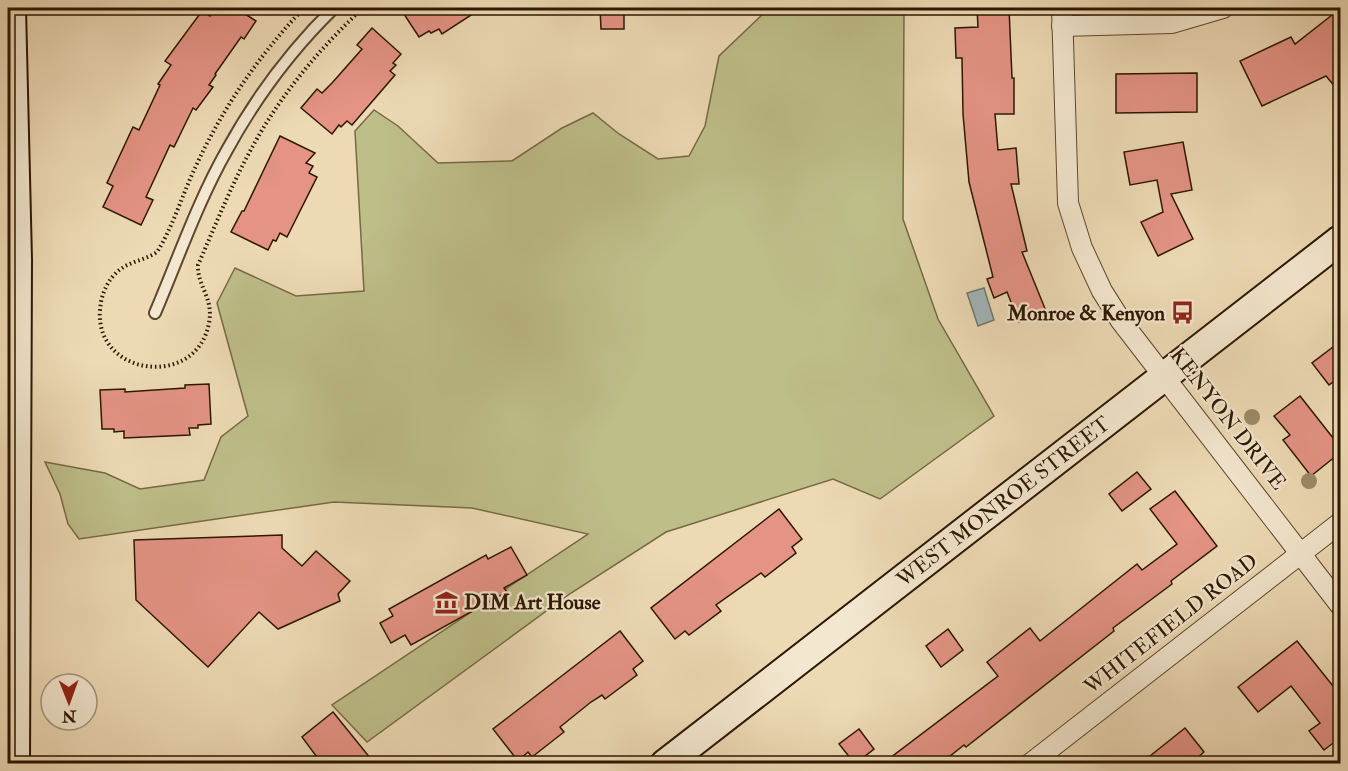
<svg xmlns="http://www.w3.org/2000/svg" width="1348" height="771" font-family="'IM FELL Double Pica',serif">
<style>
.green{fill:#bebe89;stroke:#766a44;stroke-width:1.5}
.water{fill:#a0b7ba;stroke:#727770;stroke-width:1.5}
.building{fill:#e49385;stroke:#2d1700;stroke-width:1.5}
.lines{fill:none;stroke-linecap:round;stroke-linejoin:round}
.lane-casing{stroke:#5d482d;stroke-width:14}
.street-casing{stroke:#5d482d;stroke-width:22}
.secondary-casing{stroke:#2d1700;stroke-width:32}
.path{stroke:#2d1700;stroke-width:4;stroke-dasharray:1.5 3;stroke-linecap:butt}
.lane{stroke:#f3e7cf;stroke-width:10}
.street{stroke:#f3e7cf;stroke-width:20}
.secondary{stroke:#f3e7cf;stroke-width:28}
.tree{fill:#9b8a68}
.labels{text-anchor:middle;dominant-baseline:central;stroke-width:4.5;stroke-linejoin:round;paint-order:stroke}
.poi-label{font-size:21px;font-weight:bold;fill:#2d1700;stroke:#f3e7cf;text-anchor:end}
.street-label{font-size:21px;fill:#2d1700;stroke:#f3e7cf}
</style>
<rect width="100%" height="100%" fill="#eddab5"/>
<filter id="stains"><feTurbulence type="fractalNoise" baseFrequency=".00333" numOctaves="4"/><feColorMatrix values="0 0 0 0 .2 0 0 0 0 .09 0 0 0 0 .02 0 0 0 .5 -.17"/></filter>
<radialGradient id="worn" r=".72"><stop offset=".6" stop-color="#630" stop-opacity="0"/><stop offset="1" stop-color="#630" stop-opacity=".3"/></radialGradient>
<path class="green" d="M772,8H904L903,219L938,319L994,416L880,499L833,479L666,532L571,593L367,742L332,705L588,534L472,508L334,502L79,539L68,524L60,494L45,462L105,473L140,489L204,480L221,437L248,416L217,303L235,268L296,296L364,291L355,131L374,110L398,126L438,163L512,161L562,128L593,113L619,134L658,159L689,156L705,126L719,56L766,11Z"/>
<path class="water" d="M984,288L994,320L978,326L967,293Z"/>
<g class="building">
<path d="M216,8H236L256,21L244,39L241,37L215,74L216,75L209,85L213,87L196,110L193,108L174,147L170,145L146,197L153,200L141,225L103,207L113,186L107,183L133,127L139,130L160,85L158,84L171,65L165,61L202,11L210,16Z"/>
<path d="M400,8H482L442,34L439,29L431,33L429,31L419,37Z"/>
<path d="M600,8H624V29H601Z"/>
<path d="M977,8H1009L1012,78H1014V114H995L998,150L1016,148L1019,184H1011L1027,251L1022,252L1046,311L1019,322L1007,292L994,298L987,279L993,277L969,182L963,114L962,58H956L955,28L978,27Z"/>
<path d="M1341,8V94L1326,76L1262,106L1240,61L1291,37L1295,44Z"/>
<path d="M372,28L401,54L393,63L396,65L390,71L395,75L352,125L347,121L341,127L339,125L332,134L301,108L317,89L322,93L332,83L362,49L357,45Z"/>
<path d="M1197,73V112L1116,113V74Z"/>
<path d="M280,136L315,153L306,163L313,166L309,173L317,177L287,237L280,233L276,241L273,240L268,250L231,232L242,211H244Z"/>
<path d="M1183,142L1192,190L1171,194L1193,239L1158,256L1141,222L1163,212L1157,180L1130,185L1124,152Z"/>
<path d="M1333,347L1341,357V376L1329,385L1312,363Z"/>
<path d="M209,384L211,424L198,425V428H189L190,435L124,438V431L114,432V429H102L100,390L125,389V392L185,388V385Z"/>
<path d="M1300,396L1341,448V452L1311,476L1283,440L1290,435L1274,416Z"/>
<path d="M1137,472L1151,489L1122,511L1109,494Z"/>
<path d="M1175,491L1217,546L1171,581L1172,584L1113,628L1114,631L966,747L964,745L940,764H882L998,676L987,662L1030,628L1040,641L1137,564L1142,570L1177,544L1150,509Z"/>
<path d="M779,509L802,539L792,547L796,553L765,577L761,573L716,605L721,611L689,635L685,631L675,639L651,608Z"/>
<path d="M282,535V548L302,566L316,551L350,581L338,594L340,601L278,629L259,612L208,667L136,600L134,540Z"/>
<path d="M511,547L527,575L504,588L507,592L411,645L405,635L391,643L380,623L393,616L389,609L486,555L488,559Z"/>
<path d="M948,629L963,650L941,667L926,646Z"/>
<path d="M620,631L643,661L633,669L637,675L605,699L602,695L591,702L560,727L564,732L532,757L528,752L518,761L493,729Z"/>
<path d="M1297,641L1341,696V737L1324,750L1309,731L1320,723L1291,686L1258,712L1238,687Z"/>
<path d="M333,712L375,764H322L302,737Z"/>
<path d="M1185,728L1204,752L1190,764H1140Z"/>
<path d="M859,729L874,749L855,764L839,744Z"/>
</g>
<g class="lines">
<defs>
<path id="lane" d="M155,313C178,259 198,201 227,150C256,97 291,50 334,8"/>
<g id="street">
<path d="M1062,8L1068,203L1082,248L1102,291L1121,321L1340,605"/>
<path d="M1062,26L1172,23L1223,8"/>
<path d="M1030,764L1340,523"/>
</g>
<g id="secondary">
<path d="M11,8L17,260L15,764"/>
<path id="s1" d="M665,764L1340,240"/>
</g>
</defs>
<use href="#lane" class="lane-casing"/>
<use href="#street" class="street-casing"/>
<use href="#secondary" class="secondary-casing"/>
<path class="path" d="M304,8C259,55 222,109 195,168C183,193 172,229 157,252C144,261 128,261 116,273C106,283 101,296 100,310C95,377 197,389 209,323C214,298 197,286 198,265C216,224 232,183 254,144C282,93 321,47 363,8"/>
<use href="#lane" class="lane"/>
<use href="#street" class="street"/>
<use href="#secondary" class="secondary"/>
</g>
<g class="tree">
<circle cx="1252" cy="417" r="8"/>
<circle cx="1309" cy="481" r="8"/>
</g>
<defs>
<symbol id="bus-bare" viewBox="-9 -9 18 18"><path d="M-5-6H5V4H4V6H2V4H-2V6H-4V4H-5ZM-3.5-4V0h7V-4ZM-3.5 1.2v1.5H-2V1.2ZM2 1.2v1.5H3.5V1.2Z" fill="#8f2418" stroke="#f3e7cf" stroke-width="2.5" paint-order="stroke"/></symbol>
<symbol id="museum-bare" viewBox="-9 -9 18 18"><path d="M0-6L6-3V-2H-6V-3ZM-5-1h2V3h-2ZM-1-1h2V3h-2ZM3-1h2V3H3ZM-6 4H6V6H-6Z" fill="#8f2418" stroke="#f3e7cf" stroke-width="2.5" paint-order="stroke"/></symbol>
</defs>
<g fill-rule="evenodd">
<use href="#bus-bare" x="1166" y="296" width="33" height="33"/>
<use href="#museum-bare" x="430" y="586" width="33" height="33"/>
</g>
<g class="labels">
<g class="poi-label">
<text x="1165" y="313">Monroe &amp; Kenyon</text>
<text x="464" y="602" text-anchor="start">DIM Art House</text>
</g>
<g class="street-label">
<text transform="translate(1228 419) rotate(52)">KENYON DRIVE</text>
<text stroke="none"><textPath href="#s1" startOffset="428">WEST MONROE STREET</textPath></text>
<text transform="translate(1171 624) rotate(-38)">WHITEFIELD ROAD</text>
</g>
</g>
<rect width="1348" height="771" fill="none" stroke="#eddab5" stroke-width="30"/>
<rect x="9" y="9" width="1330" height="753" fill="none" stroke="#2d1700" stroke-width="3"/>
<rect x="15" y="15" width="1318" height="741" fill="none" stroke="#2d1700" stroke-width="1.5"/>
<g transform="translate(69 702) rotate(179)"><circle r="28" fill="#f3e7cf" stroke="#a4947c" stroke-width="1.5"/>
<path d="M0-4.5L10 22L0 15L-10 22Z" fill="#8f2418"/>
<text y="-9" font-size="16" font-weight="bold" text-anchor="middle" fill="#2d1700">N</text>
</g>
<rect width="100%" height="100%" filter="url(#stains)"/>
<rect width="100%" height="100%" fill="url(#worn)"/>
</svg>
